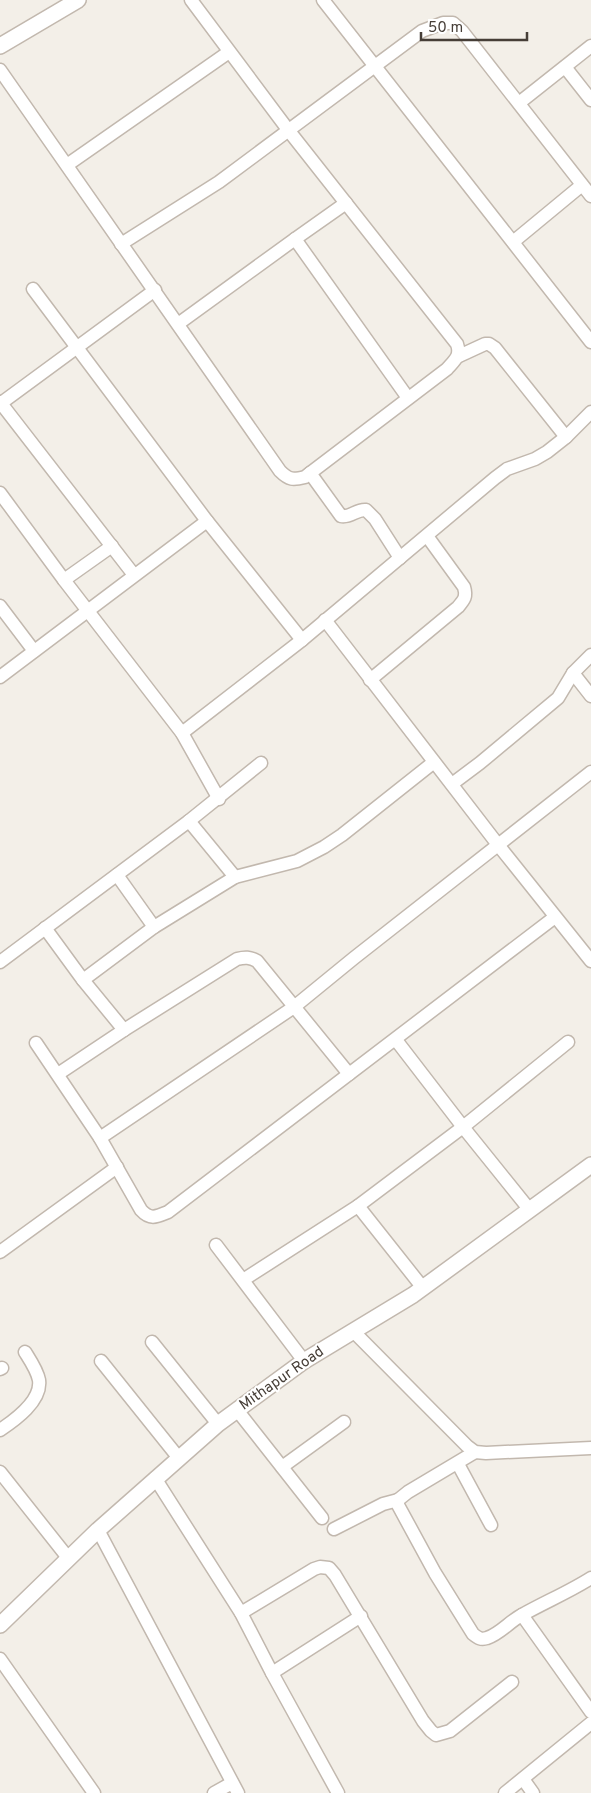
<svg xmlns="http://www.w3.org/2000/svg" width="591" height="1793" font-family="Overpass,sans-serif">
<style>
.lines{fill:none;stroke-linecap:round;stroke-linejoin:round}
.minor-casing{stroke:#c2b8ae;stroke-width:15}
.tertiary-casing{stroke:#c2b8ae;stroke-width:18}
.minor{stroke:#fff;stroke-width:12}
.tertiary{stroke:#fff;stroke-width:15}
.labels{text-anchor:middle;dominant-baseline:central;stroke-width:4;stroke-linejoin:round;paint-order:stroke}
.street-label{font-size:15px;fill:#463e37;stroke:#fff}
</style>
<rect width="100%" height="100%" fill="#f3efe8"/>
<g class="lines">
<defs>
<g id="minor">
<path d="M323,0L591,342"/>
<path d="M565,67L591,100"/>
<path d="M0,70L280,471C289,480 293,480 305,477L447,369C455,360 461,356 457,344L289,131L191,0"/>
<path d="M519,103L591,46"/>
<path d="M67,165L229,52"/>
<path d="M295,239L408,398"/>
<path d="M513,242L582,185"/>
<path d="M121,244L219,182L422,31L443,23H453L462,31L591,196"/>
<path d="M33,289L207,521L302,640"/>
<path d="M178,324L295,239L346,203"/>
<path d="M459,356L485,344H489L495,348L566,437"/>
<path d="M0,402L134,575"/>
<path d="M0,404L155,290"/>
<path d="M310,473L341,516C351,518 356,509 366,510L375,519L400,558"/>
<path d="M0,493L64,580L182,733L219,799"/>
<path d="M64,580L112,546"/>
<path d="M0,606L34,651"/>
<path d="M325,620L499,846L591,961"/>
<path d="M573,673L591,696"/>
<path d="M0,677L207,521"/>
<path d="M370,680L458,607C464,600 467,597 464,587L427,536"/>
<path d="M182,733L302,640L495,478L507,469L535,459L547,452L566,437L591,412"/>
<path d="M452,784L480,763L558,698L573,673L591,655"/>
<path d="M189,821L235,877"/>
<path d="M117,875L154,927"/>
<path d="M45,928L83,980L154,927L235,877L297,861L324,847L342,835L434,762"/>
<path d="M0,962L189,821L261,763"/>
<path d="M83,980L124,1030"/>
<path d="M396,1040L463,1127L529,1209"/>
<path d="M36,1043L100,1138L141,1210C150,1220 156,1217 168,1212L555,917"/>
<path d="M58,1074L124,1030L237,959C245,957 250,957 257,961L349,1074"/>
<path d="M100,1138L294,1007L354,958L591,772"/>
<path d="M358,1206L463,1127L568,1042"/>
<path d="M216,1245L304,1361"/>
<path d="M0,1252L117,1167"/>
<path d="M243,1280L358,1206L423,1288"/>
<path d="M354,1332L467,1446L475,1452L486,1453L591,1448"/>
<path d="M152,1342L218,1424"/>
<path d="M101,1361L178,1457"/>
<path d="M0,1369L2,1368"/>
<path d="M237,1410L322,1518"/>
<path d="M0,1430C15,1420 42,1401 39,1380C37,1370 30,1360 25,1352"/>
<path d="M475,1452L408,1492L398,1500V1505L435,1573L473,1634C478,1638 481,1640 487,1638C500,1634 510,1621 522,1615C545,1602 569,1592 591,1578"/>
<path d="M458,1464L491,1525"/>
<path d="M282,1467L344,1422"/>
<path d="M0,1472L69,1559"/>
<path d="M155,1478L241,1613L272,1673L338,1793"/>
<path d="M334,1529L383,1504L398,1500"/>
<path d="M98,1530L238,1793"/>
<path d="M241,1613L314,1569L320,1567L329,1568L335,1575L423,1721L431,1731L436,1735L450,1731L512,1682"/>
<path d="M522,1615L591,1712"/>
<path d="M0,1659L94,1793"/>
<path d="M272,1673L361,1616"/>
<path d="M523,1779L533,1793"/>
<path d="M214,1793L232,1783"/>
<path d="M505,1793L591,1723"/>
</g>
<g id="tertiary">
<path d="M0,46L78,0"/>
<path d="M0,1625L98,1530L218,1424L304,1361L413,1295L591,1165"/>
</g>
</defs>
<use href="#minor" class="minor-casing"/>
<use href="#tertiary" class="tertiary-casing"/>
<use href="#minor" class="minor"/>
<use href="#tertiary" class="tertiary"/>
</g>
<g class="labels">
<g class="street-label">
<text transform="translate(282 1379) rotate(-35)">Mithapur Road</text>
</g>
</g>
<path d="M421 32v8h106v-8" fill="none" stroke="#463e37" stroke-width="2.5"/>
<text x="428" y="32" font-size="15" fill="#463e37" stroke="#ffffff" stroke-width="4" paint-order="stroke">50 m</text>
</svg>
